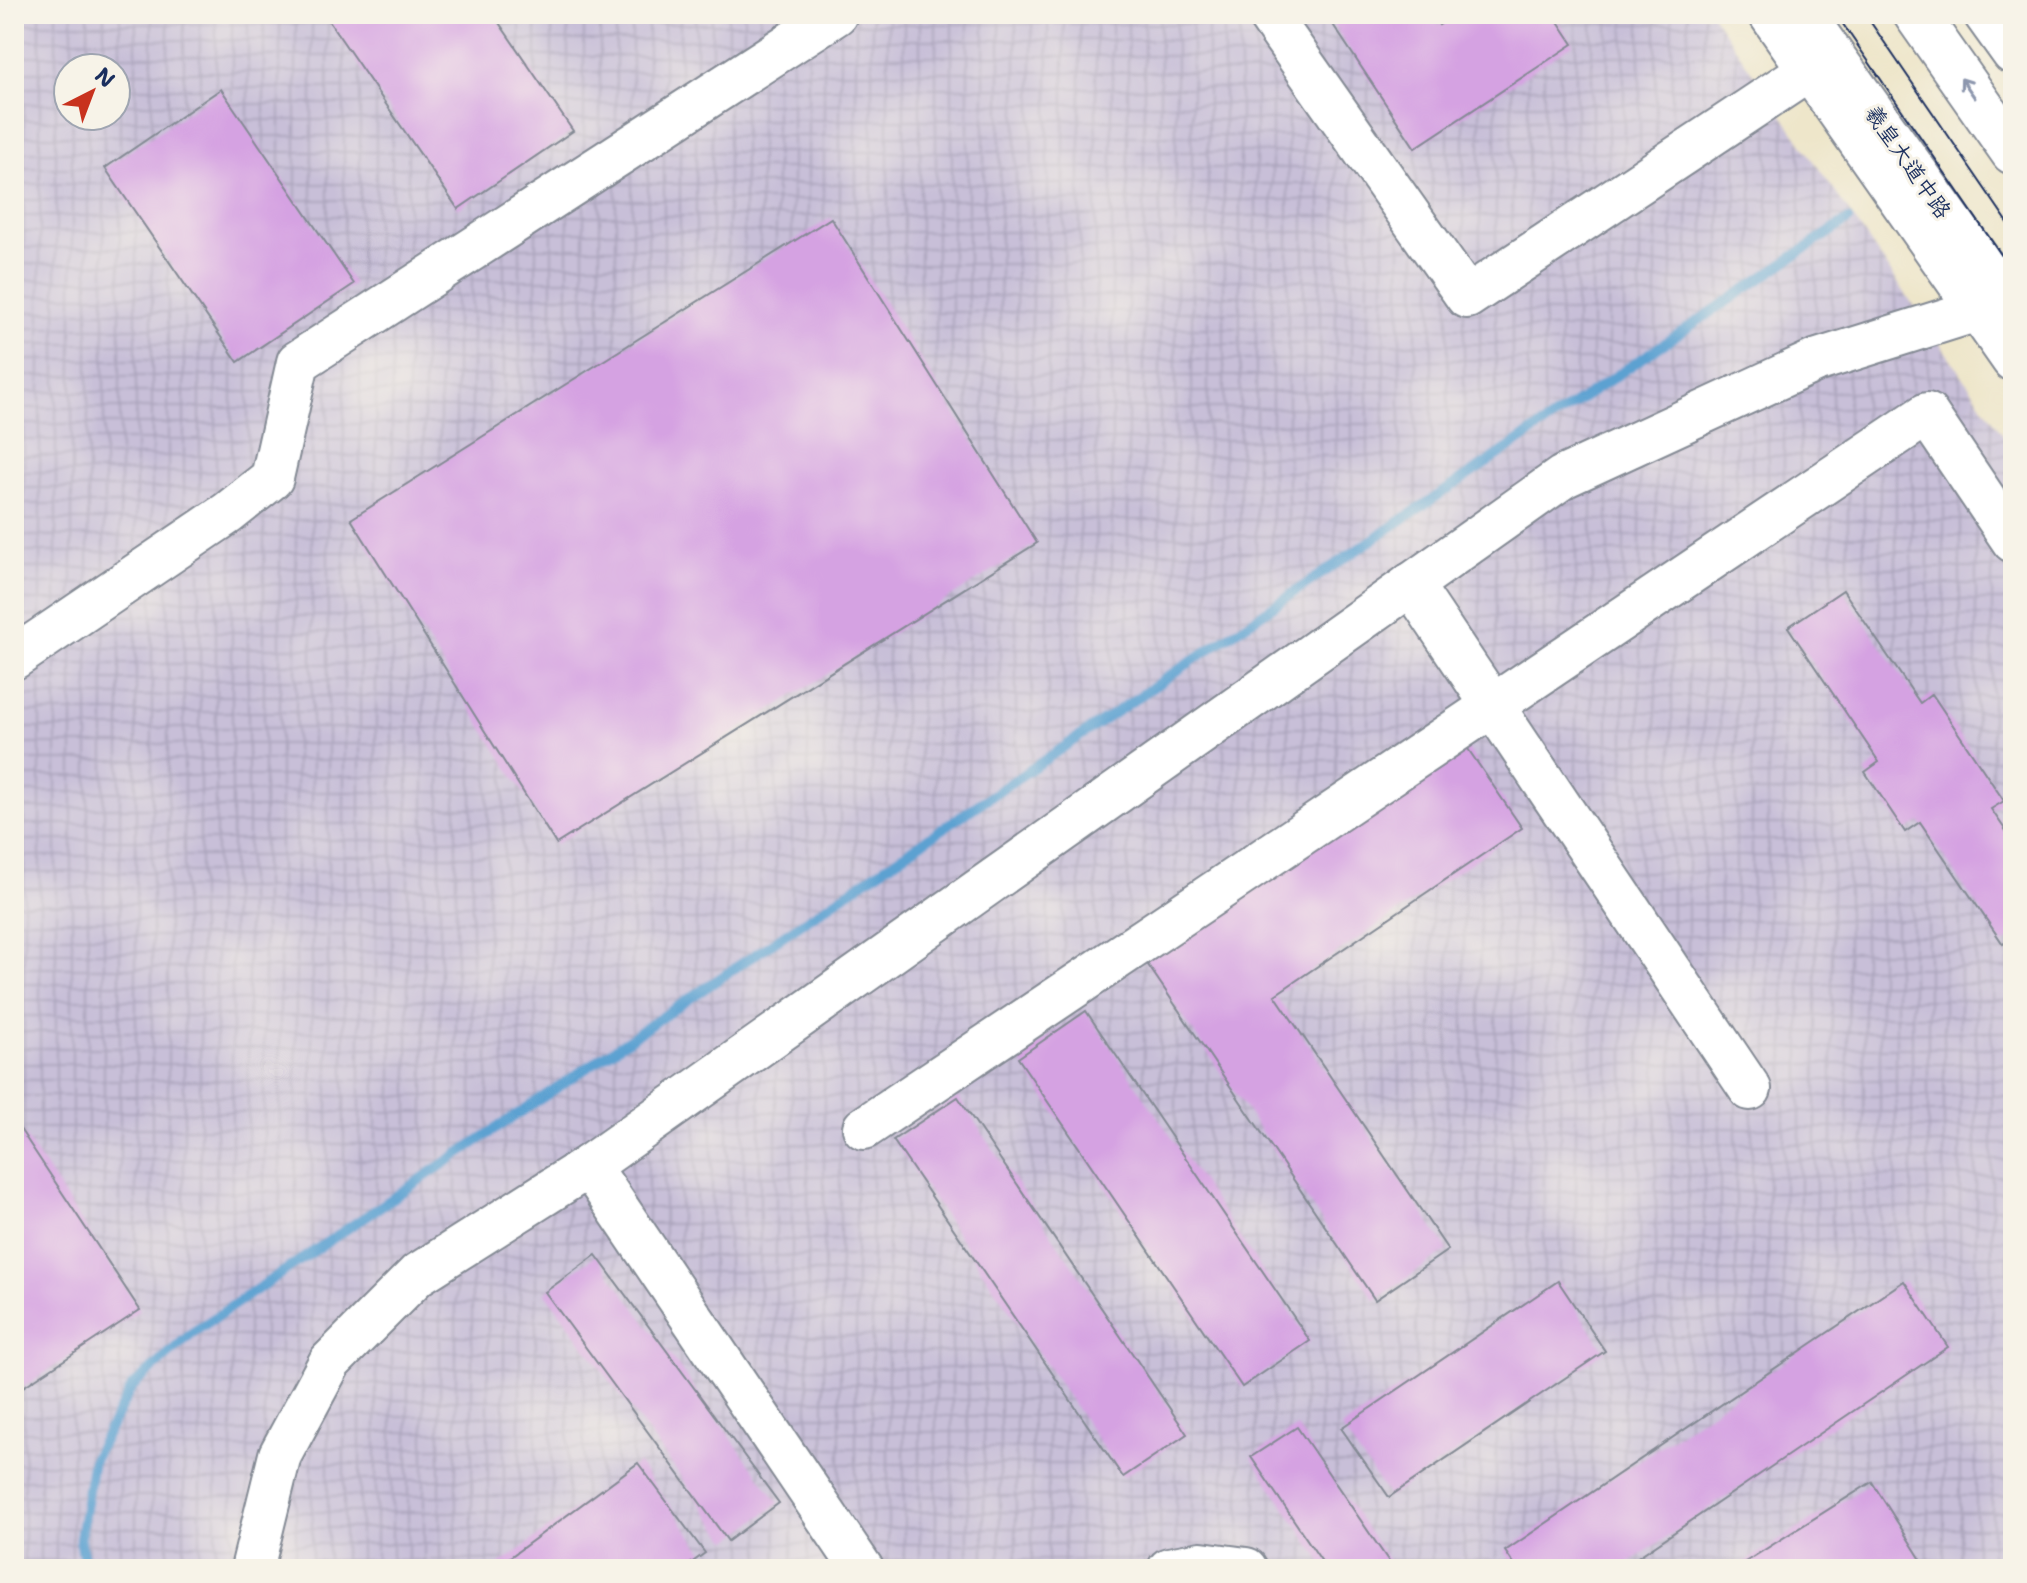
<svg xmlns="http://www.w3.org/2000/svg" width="2027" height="1583" font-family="'Shantell Sans','LXGW WenKai TC',sans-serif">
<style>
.industrial{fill:url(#industrial-grid);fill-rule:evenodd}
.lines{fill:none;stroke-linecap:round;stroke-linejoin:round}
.stream{stroke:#5ca1d1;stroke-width:10}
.building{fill:#d5a2e2}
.minor-casing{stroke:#848a94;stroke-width:46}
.major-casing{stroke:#848a94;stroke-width:48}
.minor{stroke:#fff;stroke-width:42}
.major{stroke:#fff;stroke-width:44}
.tram{stroke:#1b2f5e;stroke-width:2}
.oneway{stroke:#8d97ae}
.labels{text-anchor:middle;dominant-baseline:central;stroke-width:6;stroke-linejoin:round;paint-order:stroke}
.street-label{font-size:22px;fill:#1b2f5e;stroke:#f7f3e8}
</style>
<defs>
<pattern id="industrial-grid" width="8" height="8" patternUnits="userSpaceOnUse" patternTransform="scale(2)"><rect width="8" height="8" fill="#c8bfd8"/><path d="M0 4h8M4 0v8" fill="none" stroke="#aba4bc"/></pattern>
</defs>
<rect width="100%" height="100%" fill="#f7f3e8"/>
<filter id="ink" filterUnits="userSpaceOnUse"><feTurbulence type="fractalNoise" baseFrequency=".0125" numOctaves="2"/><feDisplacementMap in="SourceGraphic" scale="16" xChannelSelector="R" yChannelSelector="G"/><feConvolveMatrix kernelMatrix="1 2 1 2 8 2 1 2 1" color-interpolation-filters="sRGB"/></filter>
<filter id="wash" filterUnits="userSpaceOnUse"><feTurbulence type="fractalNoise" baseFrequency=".006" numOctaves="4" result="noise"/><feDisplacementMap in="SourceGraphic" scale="32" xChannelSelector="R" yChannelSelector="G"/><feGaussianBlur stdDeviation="1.8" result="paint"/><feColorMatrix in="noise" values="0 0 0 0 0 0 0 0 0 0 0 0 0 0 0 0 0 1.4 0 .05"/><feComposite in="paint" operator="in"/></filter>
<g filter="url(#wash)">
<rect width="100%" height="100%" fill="#eee6ca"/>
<path class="industrial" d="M14,14H1712L2013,449V1569H14ZM68,68H116V116H68Z"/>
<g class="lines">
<path class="stream" d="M86,1569L80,1539L93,1459L132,1387L192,1333L1848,220"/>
</g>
<g id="blocks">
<g class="building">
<path d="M324,14H493L573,131L458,209Z"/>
<path d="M1326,14H1432L1439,25L1456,14H1553L1573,44L1415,148Z"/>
<path d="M221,89L354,284L238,362L105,168Z"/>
<path d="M831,218L1037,543L556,844L351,519Z"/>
<path d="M1843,590L1920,703L1932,694L2004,801L1991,809L2013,841V937L2003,944L1920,822L1905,832L1865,772L1879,762L1788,627Z"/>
<path d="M1464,743L1522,828L1275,995L1448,1250L1375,1300L1144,959Z"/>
<path d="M1086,1011L1310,1341L1242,1387L1018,1058Z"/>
<path d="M958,1097L1187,1434L1123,1477L893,1140Z"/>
<path d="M14,1120L140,1310L14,1393Z"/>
<path d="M596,1255L779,1503L728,1541L545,1292Z"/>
<path d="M1558,1281L1605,1351L1389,1497L1341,1428Z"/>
<path d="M1904,1281L1948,1347L1620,1569H1517L1505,1551Z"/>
<path d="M1297,1427L1394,1569H1327L1251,1457Z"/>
<path d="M638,1463L705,1553L683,1569H494Z"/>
<path d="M1872,1482L1927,1569H1734Z"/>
</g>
</g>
</g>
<g filter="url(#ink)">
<use href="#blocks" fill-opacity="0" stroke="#848a94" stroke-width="2"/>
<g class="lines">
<defs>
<g id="minor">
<path d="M1268,14L1467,297L1809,70L1833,58"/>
<path d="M1770,14L2013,360"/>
<path d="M1985,14L2013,53"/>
<path d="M1411,584L1750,1089"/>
<path d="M14,658L228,513L272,478L298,362L836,14"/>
<path d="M864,1128L1927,414L2013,541"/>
<path d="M589,1166L862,1569"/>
<path d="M252,1569L280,1455L330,1362L417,1275L589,1166L1563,477L1815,361L2006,301"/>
<path d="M1169,1569L1201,1563L1246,1569"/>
</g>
<g id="major">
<path d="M1802,14L2013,310"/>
<path d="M1916,14L2013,152"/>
</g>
</defs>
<use href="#minor" class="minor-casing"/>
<use href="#major" class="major-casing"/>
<use href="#minor" class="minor"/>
<use href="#major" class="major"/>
<g class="tram">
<path d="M1836,14L2013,272"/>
<path d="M1865,14L2013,230"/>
</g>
</g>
<defs><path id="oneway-shaft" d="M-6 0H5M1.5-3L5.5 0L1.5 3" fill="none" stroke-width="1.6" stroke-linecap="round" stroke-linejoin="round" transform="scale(2)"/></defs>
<use class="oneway" href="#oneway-shaft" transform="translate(1968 88) rotate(-125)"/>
</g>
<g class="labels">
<g class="street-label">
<text transform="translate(1908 162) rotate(55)">羲皇大道中路</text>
</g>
</g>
<rect width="2027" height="1583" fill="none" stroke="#f7f3e8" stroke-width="48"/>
<g transform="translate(92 92) rotate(42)"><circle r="38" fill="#f7f3e8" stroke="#9fa5b1" stroke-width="2"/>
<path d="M0-6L14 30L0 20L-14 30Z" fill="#c8321e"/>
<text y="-12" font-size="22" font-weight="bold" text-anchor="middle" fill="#1b2f5e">N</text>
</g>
</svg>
